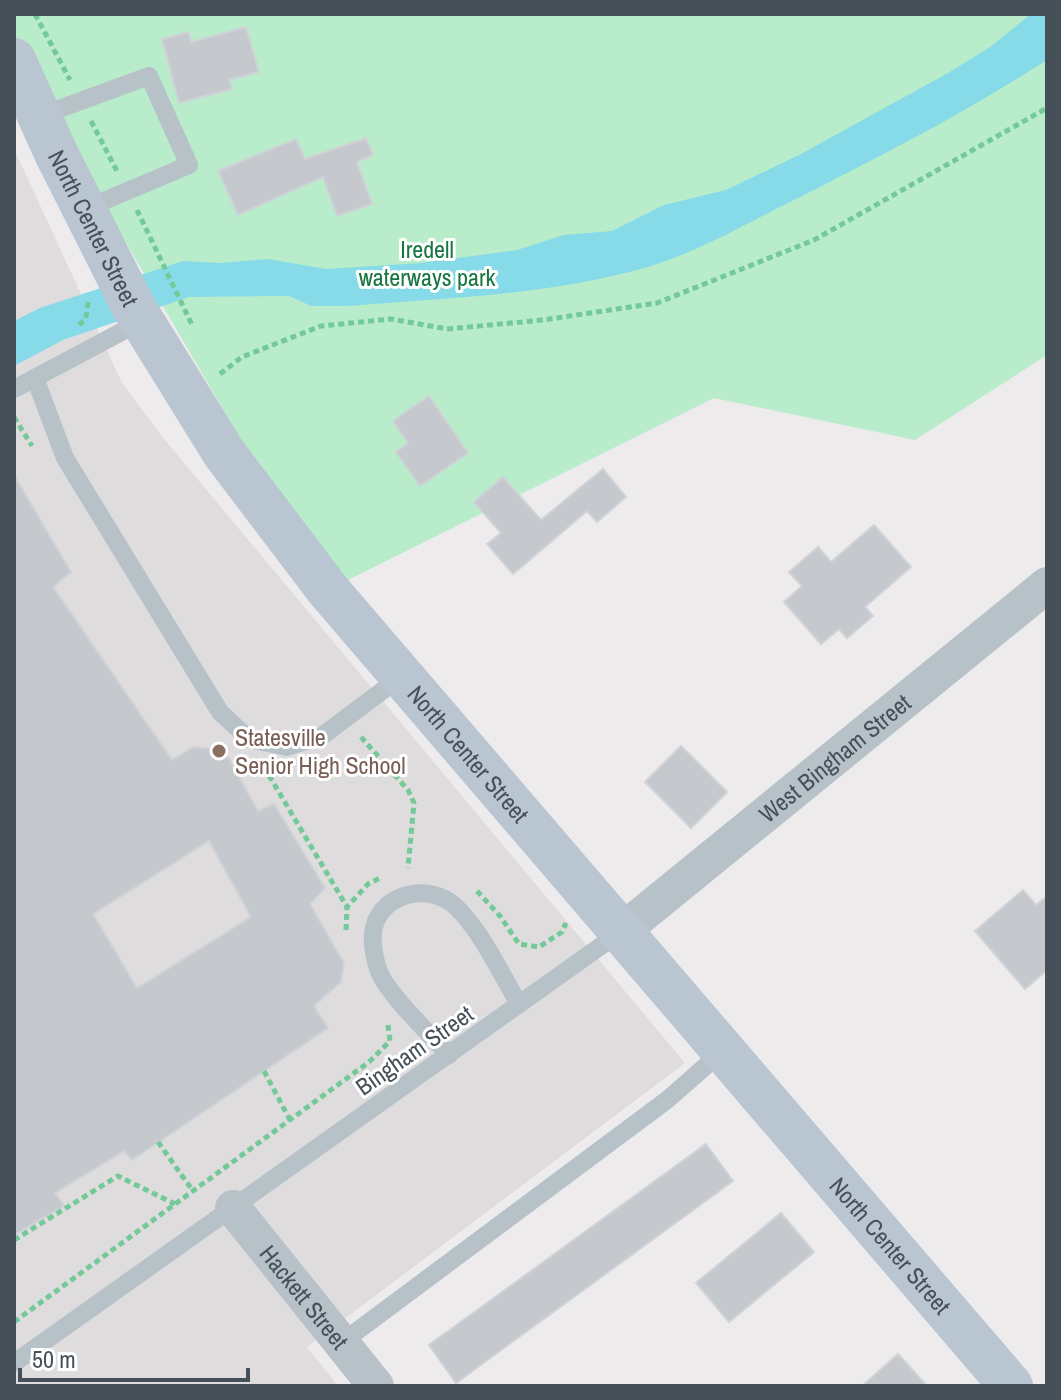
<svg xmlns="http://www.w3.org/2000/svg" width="1061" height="1400" font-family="'Archivo Narrow',sans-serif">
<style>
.education{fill:#dfdcdd}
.green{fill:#b9ecca}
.water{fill:#87dbe8}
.building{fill:#c5c9ce;stroke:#cfd2d7;stroke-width:2;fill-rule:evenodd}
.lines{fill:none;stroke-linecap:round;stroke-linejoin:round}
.path{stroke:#73c998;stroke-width:5;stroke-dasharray:6 4;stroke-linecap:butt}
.lane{stroke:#b7c1c8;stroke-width:18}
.street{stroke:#b7c1c8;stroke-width:36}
.secondary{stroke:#b9c5d0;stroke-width:44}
.education-dot{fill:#8d6e63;stroke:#fff;stroke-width:3}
.labels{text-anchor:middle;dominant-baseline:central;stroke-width:6;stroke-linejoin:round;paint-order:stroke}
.street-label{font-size:24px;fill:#455058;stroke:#fff}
.park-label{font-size:24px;fill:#187641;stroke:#fff}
.education-label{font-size:24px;fill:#785e54;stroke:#fff;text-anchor:start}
</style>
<rect width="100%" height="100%" fill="#eeebec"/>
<path class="education" d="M14,149L122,383L164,439L685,1063L307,1347L338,1386H14Z"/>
<path class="green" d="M14,14H1047V355L915,440L714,398L328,590L14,50Z"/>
<path class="water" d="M1031,14H1047V60C965,113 879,157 792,201C745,224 698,252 648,267C551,295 447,298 347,306H311L289,296L189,297L63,340L14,366V321L40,308L183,261L219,263L268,259L326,269L421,263L517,250L564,235L612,231L664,205L726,190L801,154L948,73L990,47Z"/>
<g class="building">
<path d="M246,27L259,72L229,80L232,89L179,103L162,39L189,32L191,42Z"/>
<path d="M366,138L373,155L357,162L372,204L337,216L323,177L238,215L218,171L296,139L305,159Z"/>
<path d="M429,396L468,453L420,486L396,452L408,443L393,421Z"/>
<path d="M603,469L626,497L597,522L587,511L513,574L487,544L501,533L474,502L503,477L541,520Z"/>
<path d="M14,475L71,572L53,587L172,760L193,747L212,749L228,757L258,811L274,804L325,888L310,904L344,963L341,982L314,1006L328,1028L132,1160L124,1151L55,1193L64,1206L14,1235ZM209,841L251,917L137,988L93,914Z"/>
<path d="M874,525L911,567L865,607L873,616L847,638L839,629L821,644L784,602L802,586L789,572L818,547L831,562Z"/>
<path d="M681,746L727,792L691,828L645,782Z"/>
<path d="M1023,890L1036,905L1047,896V970L1025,989L975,931Z"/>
<path d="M706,1144L733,1181L456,1383L429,1345Z"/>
<path d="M781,1213L814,1252L729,1322L696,1283Z"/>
<path d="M898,1354L927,1386H862Z"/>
</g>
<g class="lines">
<g class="path">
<path d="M35,14L70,80"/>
<path d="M91,121L118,173"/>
<path d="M137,210L193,327"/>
<path d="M79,325L86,318L88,302"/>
<path d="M220,374L242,357L321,326L391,319L447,329L543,320L657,303L814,240L1047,108"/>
<path d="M14,417L32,446"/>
<path d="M361,737L408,790L414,803L408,868"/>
<path d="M264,767L347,907L368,884L382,877"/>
<path d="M477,891L500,916L519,944L539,947L562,932L566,923"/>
<path d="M346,930L347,907"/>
<path d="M264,1071L290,1120"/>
<path d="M158,1142L193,1191"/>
<path d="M14,1240L118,1176L175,1204"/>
<path d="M14,1322L369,1062L390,1041L388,1025"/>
</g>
<g class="lane">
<path d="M40,116L149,76L189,165L85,209"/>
<path d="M35,378L65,458L220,712L249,739L287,747L322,736L402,676"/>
<path d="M14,389L142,321"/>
<path d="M449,1055C430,1034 386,993 378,969C374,956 371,940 374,927C383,892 430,883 455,906C481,930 501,974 519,1004"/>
<path d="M341,1343L667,1100L724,1050"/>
<path d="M14,1363L622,931"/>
</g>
<g class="street">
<path id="s1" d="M622,931L1047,585"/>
<path id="s2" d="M233,1208L376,1386"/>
</g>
<path class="secondary" id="s3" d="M14,60L56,153L133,306L224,453L328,590L1011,1386"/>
</g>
<circle class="education-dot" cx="219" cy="751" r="8"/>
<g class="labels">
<g class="street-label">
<text stroke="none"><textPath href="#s3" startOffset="186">North Center Street</textPath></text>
<text stroke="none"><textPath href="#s3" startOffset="834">North Center Street</textPath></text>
<text stroke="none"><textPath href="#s1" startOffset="274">West Bingham Street</textPath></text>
<text transform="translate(414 1050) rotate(-35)">Bingham Street</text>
<text stroke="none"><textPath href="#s3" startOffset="1482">North Center Street</textPath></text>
<text stroke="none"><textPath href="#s2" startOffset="114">Hackett Street</textPath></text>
</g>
<g class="park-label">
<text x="427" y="249">Iredell<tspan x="427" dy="28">waterways park</tspan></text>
</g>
<g class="education-label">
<text x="235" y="737">Statesville<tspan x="235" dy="28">Senior High School</tspan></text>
</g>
</g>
<rect width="1061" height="1400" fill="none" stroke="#455058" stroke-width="32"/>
<path d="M20 1368v12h228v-12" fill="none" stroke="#455058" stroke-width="4"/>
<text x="32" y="1368" font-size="24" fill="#455058" stroke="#ffffff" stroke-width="6" paint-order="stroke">50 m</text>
</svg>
